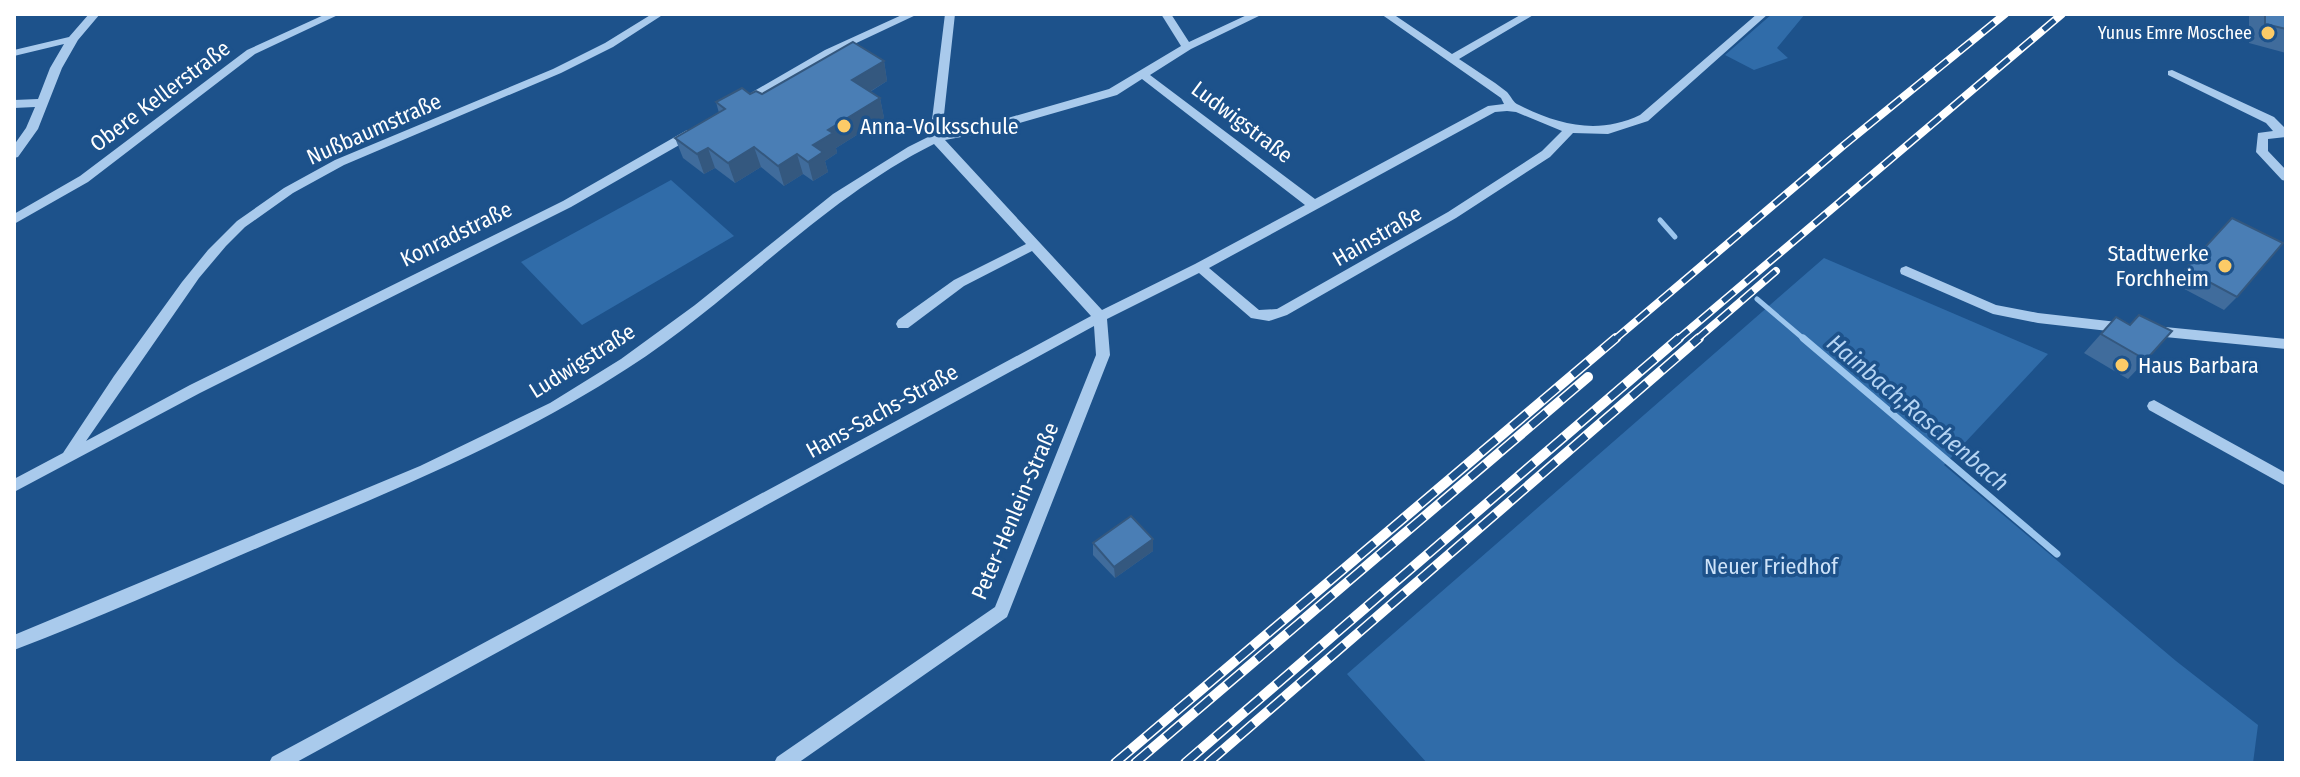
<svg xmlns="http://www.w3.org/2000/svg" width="2300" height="777" font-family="'Fira Sans Condensed',sans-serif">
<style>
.green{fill:#306ca9}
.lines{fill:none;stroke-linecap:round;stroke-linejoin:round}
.stream-far1{stroke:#9cc6ee;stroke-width:5}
.stream{stroke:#9cc6ee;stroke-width:7}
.minor{fill:#a9caec;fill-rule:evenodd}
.rail-far1-casing{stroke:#fff;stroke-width:8}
.rail-casing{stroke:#fff;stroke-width:10}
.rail-far1{stroke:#1d528b;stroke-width:5;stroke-dasharray:15;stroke-linecap:butt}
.rail{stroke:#1d528b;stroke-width:7;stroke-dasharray:20;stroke-linecap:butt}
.wall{fill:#406c9c}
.shaded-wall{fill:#34587f}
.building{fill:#4a7eb5;stroke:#34587f;stroke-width:2}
.poi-dot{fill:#fccb67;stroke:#1d528b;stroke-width:3}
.labels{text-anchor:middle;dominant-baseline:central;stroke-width:7;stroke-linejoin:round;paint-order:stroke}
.far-poi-label{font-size:18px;fill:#fff;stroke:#1d528b;text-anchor:end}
.street-label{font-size:22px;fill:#fff;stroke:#1d528b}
.poi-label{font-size:22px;fill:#fff;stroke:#1d528b;text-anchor:start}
.park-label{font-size:22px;fill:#cee3f9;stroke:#1d528b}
.water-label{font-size:24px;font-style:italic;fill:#b5d4f3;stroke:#1d528b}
</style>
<rect width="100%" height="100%" fill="#1d528b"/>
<g class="green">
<path d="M1772,14H1805L1777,48L1788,58L1754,70L1725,55Z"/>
<path d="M671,180L734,236L582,325L521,262Z"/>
<path d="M1824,258L2048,354L1944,465L2176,661L2258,725L2253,763H1427L1347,674Z"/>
</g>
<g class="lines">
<g class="stream-far1">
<path d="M1660,220L1675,237"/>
<path d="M1757,299L1805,340"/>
</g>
<path class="stream" d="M1803,338L2057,554"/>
<g class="minor">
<path d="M89,14H100L78,40L62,68L38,129L18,157L14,158V145L26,128L35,107L14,108V100L38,99L50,68L64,44L14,56V50L69,37Z"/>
<path d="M326,14H340L255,54L88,182L14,224V214L80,176L247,50Z"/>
<path d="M652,14H664L613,47L561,73L344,165L293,193L245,227L226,246L199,278L86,441L190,385L563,201L687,130H695V136L571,207L200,393L14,492V479L63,453L114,376L182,282L208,250L237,221L284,188L335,160L553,69L605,43Z"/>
<path d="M904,14H918L833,54L747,104L743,105L737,101L825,50Z"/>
<path d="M945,14H955L942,133L987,124L1109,89L1181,46L1161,14H1171L1189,42L1249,14H1263L1191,49L1150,75L1315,199L1488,106L1504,104L1501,98L1381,14H1393L1452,54L1522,14H1535L1459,59C1475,70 1492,80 1507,92C1511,96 1513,103 1519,105C1559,125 1598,135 1640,115L1757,14H1768L1648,121L1608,134L1573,133L1550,157L1456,218L1287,315L1269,321L1251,318L1199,273L1107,319L1110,355L1007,617L798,763H774L777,757L995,607L1096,355L1094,326L295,763H269L272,757L1091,316L1032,251L964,286L908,328H898L896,324L898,320L954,280L1026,244L934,144C820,201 735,299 628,368C518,440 396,489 276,540C189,577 102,617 14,650V635L420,466L550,403L621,359L695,305L833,194L908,147L930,136ZM1142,79L1305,205L1195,264L1102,310L945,140L988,132L1117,95ZM1507,111L1516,112L1562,131L1542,151L1448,212L1277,309L1259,310L1209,268L1495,112Z"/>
<path d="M2172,70L2274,117L2286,129V137L2268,139V151L2286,170V181L2282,180L2256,152L2258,133L2273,131L2266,123L2168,75V71Z"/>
<path d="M1906,266L1996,305L2038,313L2126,323L2133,328L2126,333L2038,323L1993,314L1901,274L1900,271L1901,268Z"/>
<path d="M2155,326L2286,339V349L2155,336L2148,331Z"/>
<path d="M2154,400L2286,473V486L2149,410L2147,406L2149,402Z"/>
</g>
<defs>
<g id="rail-far1">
<path d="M1614,340L1844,145L2005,14"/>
<path d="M1677,340L2062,14"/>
<path d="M1696,340L1776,271"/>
</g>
<g id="rail">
<path d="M1115,763L1616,338"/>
<path d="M1135,763L1588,377"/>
<path d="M1185,763L1679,338"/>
<path d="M1208,763L1699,338"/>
</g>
</defs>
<use href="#rail-far1" class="rail-far1-casing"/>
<use href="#rail" class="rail-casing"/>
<use href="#rail-far1" class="rail-far1"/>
<use href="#rail" class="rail"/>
</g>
<g class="wall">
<path d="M2249,14H2286V53L2249,43Z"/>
<path d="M884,61L887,81L870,92L880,98L884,118L836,148L837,153L825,161L828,172L813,181L803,174L784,186L761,167L735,183L715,168L704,174L683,158L675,138L719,113L716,102L750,94H762Z"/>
<path d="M2232,218L2237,297L2224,310L2173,283Z"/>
<path d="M2116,317L2146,360L2128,379L2084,353Z"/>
<path d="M1153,539V551L1115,578L1093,555V543Z"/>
</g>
<g class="shaded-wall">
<path d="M884,61L887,81L856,100L852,80Z"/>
<path d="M880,98L884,118L836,148L837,153L825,161L828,172L813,181L808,162L813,145L828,130Z"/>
<path d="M754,147L761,167L735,183L728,163Z"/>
<path d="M708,148L715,168L704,174L697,154Z"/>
<path d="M797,154L803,174L784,186L778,166Z"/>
<path d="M1153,539V551L1115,578L1114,567Z"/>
</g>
<g class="building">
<path d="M2265,14H2286V29L2265,24Z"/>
<path d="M853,42L884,61L852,80L880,98L828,130L833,133L813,145L823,152L808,162L797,154L778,166L754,147L728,163L708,148L697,154L675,138L725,109L716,102L742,88L750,94L756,91L762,94Z"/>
<path d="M2232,218L2283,243L2237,297L2185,269Z"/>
<path d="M2139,315L2172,331L2146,360L2101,334L2116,317L2130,325Z"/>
<path d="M1131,516L1153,539L1114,567L1093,543Z"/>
</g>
<g class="poi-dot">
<circle cx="2268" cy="33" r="8"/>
<circle cx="844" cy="126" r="8"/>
<circle cx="2225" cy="266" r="8"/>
<circle cx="2122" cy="365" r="8"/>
</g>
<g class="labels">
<g class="far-poi-label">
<text x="2252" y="33">Yunus Emre Moschee</text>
</g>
<g class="street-label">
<text transform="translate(160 96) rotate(-37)">Obere Kellerstraße</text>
<text transform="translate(1242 122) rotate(37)">Ludwigstraße</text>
<text transform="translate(374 129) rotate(-24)">Nußbaumstraße</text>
<text transform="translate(456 234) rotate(-26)">Konradstraße</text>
<text transform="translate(1377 236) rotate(-30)">Hainstraße</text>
<text transform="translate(582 361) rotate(-32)">Ludwigstraße</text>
<text transform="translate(882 411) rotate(-29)">Hans-Sachs-Straße</text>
<text transform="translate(1015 511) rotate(-67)">Peter-Henlein-Straße</text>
</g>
<g class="poi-label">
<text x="860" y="126">Anna-Volksschule</text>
<text x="2209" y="253" text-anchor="end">Stadtwerke<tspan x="2209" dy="25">Forchheim</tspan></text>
<text x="2138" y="365">Haus Barbara</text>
</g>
<g class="park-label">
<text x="1771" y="566">Neuer Friedhof</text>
</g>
<g class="water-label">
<text transform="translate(1918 413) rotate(40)">Hainbach;Raschenbach</text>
</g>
</g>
<rect width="2300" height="777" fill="none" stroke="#ffffff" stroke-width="32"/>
</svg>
